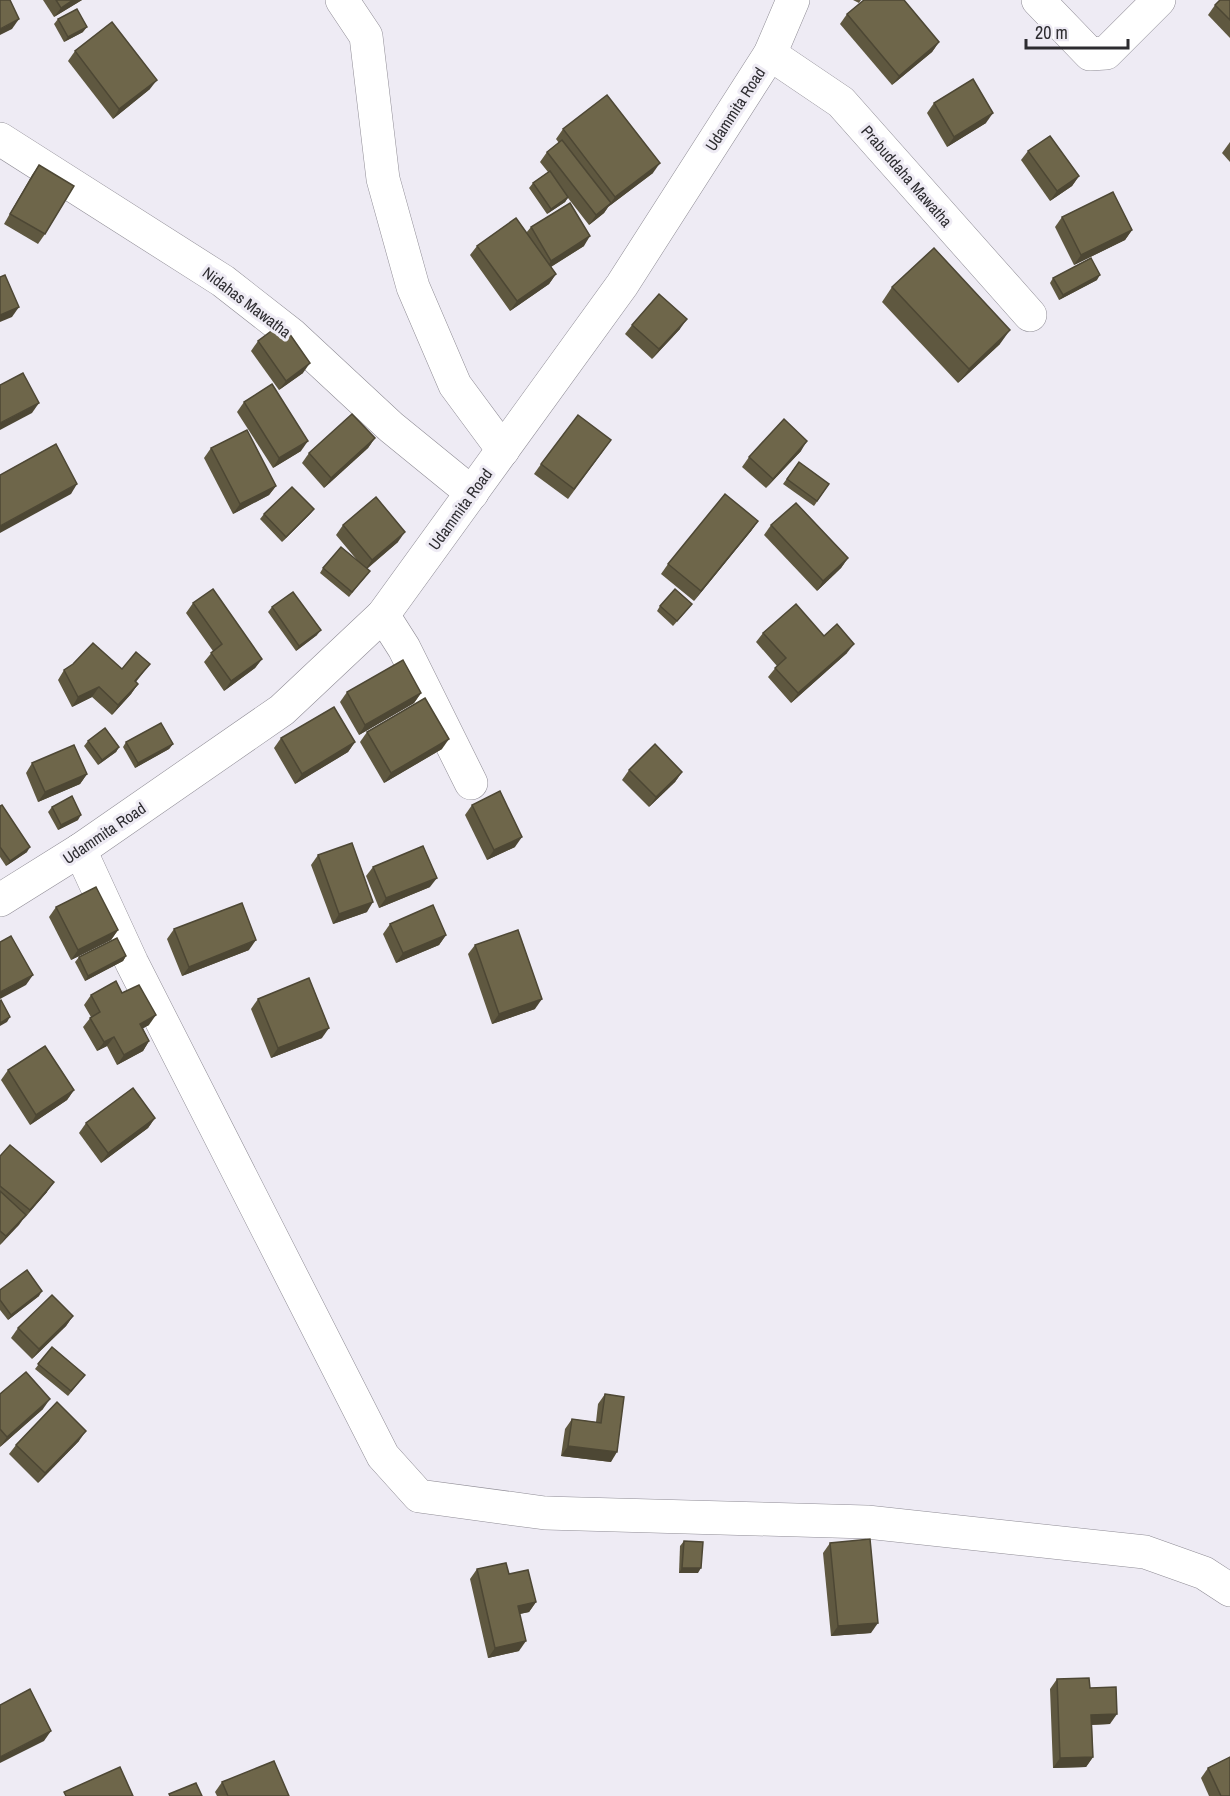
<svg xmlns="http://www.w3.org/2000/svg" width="1230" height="1796" font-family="'Archivo Narrow',sans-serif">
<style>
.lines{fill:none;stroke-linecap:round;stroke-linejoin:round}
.street-casing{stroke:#8f8c95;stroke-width:34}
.secondary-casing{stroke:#8f8c95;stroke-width:34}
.street{stroke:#fff;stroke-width:33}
.secondary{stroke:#fff;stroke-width:33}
.wall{fill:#5f5840}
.shaded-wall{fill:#4d4734}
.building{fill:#6e664a;stroke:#4d4734;stroke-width:1.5}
.labels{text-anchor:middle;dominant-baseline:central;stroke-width:6;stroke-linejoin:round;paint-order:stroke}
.street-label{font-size:16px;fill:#2d2c30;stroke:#eeebf4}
</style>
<rect width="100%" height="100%" fill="#eeebf4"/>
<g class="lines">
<defs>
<g id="street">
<path d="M342,0L366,36L383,179L413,287L455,385L503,450"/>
<path d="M1038,0L1090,54L1106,53L1159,0"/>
<path d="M770,54L841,102L1030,315"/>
<path d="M0,139L223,281L292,335L391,427L472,493"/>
<path d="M383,615L404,648L471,783"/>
<path d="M80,850L132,963L383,1456L419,1496L545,1513L867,1522L1145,1552L1204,1573L1230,1590"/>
</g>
<path id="secondary" d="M0,900L80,850L282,710L383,615L622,285L770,54L793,0"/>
</defs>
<use href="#street" class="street-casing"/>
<use href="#secondary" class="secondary-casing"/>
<use href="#street" class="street"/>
<use href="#secondary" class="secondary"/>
</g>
<g class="wall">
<path d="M43,0H82L54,17Z"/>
<path d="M853,0H861L859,3Z"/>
<path d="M1230,0V38L1208,15L1215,5Z"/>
<path d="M847,14L939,42L932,52L892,85L840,24Z"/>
<path d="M58,19L83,32L64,42L54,24Z"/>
<path d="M75,51L150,89L113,119L68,61Z"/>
<path d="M934,103L986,123L947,147L927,113Z"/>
<path d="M563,129L653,173L608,207L604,213L589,225L568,198L565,202L547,214L529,188L533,183L548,172L540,162L547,152L559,143L556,139Z"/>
<path d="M1230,142V162L1222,153Z"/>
<path d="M1028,151L1079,176L1072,186L1050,201L1021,160Z"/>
<path d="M39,165L45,234L38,244L4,224L32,175Z"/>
<path d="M1062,217L1132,230L1125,240L1074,265L1055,227Z"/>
<path d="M531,227L584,246L551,267L556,274L549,284L510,311L470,255L477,246L526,233Z"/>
<path d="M1053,278L1097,280L1059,300L1050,283Z"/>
<path d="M892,287L1000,344L958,383L882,302Z"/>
<path d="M632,325L680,329L652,359L625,334Z"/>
<path d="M258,341L303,373L279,390L251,351Z"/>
<path d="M244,402L301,451L273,468L237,412Z"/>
<path d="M375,438L368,448L324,488L302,463L309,453Z"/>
<path d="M211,448L276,486L269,495L233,514L204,458Z"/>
<path d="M604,450L568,499L534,474L541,464Z"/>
<path d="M801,451L766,488L742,467L749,457Z"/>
<path d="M799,462L829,484L814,506L783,484Z"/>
<path d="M314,509L310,514L282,542L260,519L264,514Z"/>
<path d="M758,521L751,531L694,601L661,574L668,564Z"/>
<path d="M343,525L398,542L367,569L370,571L349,597L320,573L323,568L357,560L336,535Z"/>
<path d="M771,525L848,558L841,568L817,591L764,535Z"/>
<path d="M193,603L262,659L255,668L224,691L204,662L213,651L186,613Z"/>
<path d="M660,606L688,609L673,626L657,611Z"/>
<path d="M272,607L317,635L296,651L268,612Z"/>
<path d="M763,633L824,636L847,653L791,703L768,677L777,666L756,642Z"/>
<path d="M150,664L136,682L138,684L131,694L112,715L92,697L72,707L58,680L64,670L122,669Z"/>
<path d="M347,692L421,693L414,703L359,735L340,702Z"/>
<path d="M367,732L442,749L384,783L360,742Z"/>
<path d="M281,738L355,742L348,752L295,784L274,748Z"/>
<path d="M88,741L119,747L116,752L98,765L84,746Z"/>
<path d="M126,742L173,744L169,749L135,768L123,747Z"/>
<path d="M32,763L87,774L80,784L38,802L26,773Z"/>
<path d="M629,770L682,772L675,782L649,807L622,780Z"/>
<path d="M472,805L515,847L487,860L465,815Z"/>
<path d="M0,806L27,852L6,866L0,857Z"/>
<path d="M52,807L78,820L58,830L48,812Z"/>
<path d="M318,855L367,912L333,924L311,865Z"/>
<path d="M373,867L430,887L379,908L366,876Z"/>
<path d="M56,907L118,930L111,940L71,960L49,917Z"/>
<path d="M390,924L446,935L439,945L396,963L383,934Z"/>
<path d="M174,929L249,950L182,976L167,939Z"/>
<path d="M475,945L535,1009L492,1024L468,954Z"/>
<path d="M126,956L123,961L85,981L75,962L79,957Z"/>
<path d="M122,993L149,1025L143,1028L149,1041L143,1051L117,1065L107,1046L97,1051L83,1027L91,1017L84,1005L91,995Z"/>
<path d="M258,999L322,1038L271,1058L251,1009Z"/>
<path d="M8,1070L74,1090L67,1100L30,1125L1,1080Z"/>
<path d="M155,1118L148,1128L101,1163L79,1133L86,1123Z"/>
<path d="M0,1156L47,1192L0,1245Z"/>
<path d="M0,1290L39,1296L8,1320L0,1310Z"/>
<path d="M73,1316L66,1326L32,1359L11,1338L18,1328Z"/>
<path d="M52,1347L81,1380L68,1396L35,1369Z"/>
<path d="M0,1394L43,1409L0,1447Z"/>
<path d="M605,1394L611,1462L561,1456L565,1429L572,1419L596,1422L598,1404Z"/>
<path d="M79,1441L38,1483L9,1454L16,1445Z"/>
<path d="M684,1541L698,1573H679L680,1546Z"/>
<path d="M830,1543L871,1633L831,1636L823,1553Z"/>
<path d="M477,1569L509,1574L536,1602L529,1612L519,1614V1651L488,1658L470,1579Z"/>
<path d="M1057,1679L1090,1688L1110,1724L1092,1725L1093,1757L1086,1767L1053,1768L1050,1689Z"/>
<path d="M1208,1768L1230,1796H1209L1201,1778Z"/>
<path d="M222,1782L289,1796H217L215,1792Z"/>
</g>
<g class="shaded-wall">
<path d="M73,0H82L54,17L61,8Z"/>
<path d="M19,19L12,29L0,35V29Z"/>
<path d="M87,27L83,32L64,42L68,37Z"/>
<path d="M939,42L932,52L892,85L899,76Z"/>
<path d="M157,80L150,89L113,119L119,109Z"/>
<path d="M993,113L986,123L947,147L954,137Z"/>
<path d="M660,163L653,173L608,207L615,197Z"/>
<path d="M1079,176L1072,186L1050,201L1057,191Z"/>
<path d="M568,197L565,202L547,214L551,209Z"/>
<path d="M611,203L604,213L589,225L596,215Z"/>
<path d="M1132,230L1125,240L1074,265L1081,255Z"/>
<path d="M590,236L584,246L544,271L551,261Z"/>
<path d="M556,274L549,284L510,311L517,301Z"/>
<path d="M1100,275L1097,280L1059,300L1063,295Z"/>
<path d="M19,307L12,317L0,322V315Z"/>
<path d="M687,319L680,329L652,359L659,349Z"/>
<path d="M1010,330L1000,344L958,383L969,369Z"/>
<path d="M310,363L303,373L279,390L286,381Z"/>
<path d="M39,403L32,413L0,430V423Z"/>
<path d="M375,438L368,448L324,488L331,478Z"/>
<path d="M308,441L301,451L273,468L279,458Z"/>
<path d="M807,441L801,451L766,488L773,479Z"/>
<path d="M77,484L71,494L0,533V526Z"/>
<path d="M276,486L269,495L233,514L240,504Z"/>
<path d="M314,509L310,514L282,542L286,537Z"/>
<path d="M758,521L751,531L694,601L701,591Z"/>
<path d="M405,532L398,542L365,570L372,560Z"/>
<path d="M848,558L841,568L817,591L823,581Z"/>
<path d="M321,630L317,635L296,651L299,646Z"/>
<path d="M854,644L847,653L791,703L798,693Z"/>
<path d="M262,659L255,668L224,691L231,681Z"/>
<path d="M138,684L131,694L112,715L118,705Z"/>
<path d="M99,687L92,697L72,707L78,697Z"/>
<path d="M421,693L414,703L359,735L365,725Z"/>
<path d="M449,739L442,749L384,783L391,773Z"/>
<path d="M355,742L348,752L295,784L302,774Z"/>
<path d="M173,744L169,749L135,768L138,763Z"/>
<path d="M119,747L116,752L98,765L102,760Z"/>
<path d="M682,772L675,782L649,807L656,797Z"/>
<path d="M87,774L80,784L38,802L45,792Z"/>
<path d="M81,815L78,820L58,830L61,825Z"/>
<path d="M522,837L515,847L487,860L494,850Z"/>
<path d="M30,847L27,852L6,866L10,861Z"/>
<path d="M437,878L430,887L379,908L386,898Z"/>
<path d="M373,902L367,912L333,924L339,914Z"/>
<path d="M118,930L111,940L71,960L78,950Z"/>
<path d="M446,935L439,945L396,963L403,953Z"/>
<path d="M256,940L249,950L182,976L189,967Z"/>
<path d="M126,956L123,961L85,981L88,976Z"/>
<path d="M33,975L26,985L0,999V992Z"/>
<path d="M542,999L535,1009L492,1024L499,1014Z"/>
<path d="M156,1015L149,1025L133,1034L140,1024Z"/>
<path d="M10,1017L7,1022L0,1026V1023Z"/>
<path d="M329,1028L322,1038L271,1058L278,1048Z"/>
<path d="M114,1037L107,1046L97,1051L104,1042Z"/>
<path d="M149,1041L143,1051L117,1065L124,1055Z"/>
<path d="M74,1090L67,1100L30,1125L36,1115Z"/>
<path d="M155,1118L148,1128L101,1163L108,1153Z"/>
<path d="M54,1182L47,1192L23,1220L30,1210Z"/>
<path d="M26,1215L19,1225L0,1245L6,1236Z"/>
<path d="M42,1291L39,1296L8,1320L11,1315Z"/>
<path d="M73,1316L66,1326L32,1359L39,1349Z"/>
<path d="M50,1399L43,1409L0,1447L7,1437Z"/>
<path d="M86,1431L79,1441L38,1483L45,1473Z"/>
<path d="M568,1446L617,1452L611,1462L561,1456Z"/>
<path d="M682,1568H701L698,1573H679Z"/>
<path d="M536,1602L529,1612L511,1616L518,1606Z"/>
<path d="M878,1623L871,1633L831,1636L838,1626Z"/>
<path d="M526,1641L519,1651L488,1658L495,1648Z"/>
<path d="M1117,1714L1110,1724L1084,1725L1091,1715Z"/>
<path d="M51,1731L44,1741L0,1763V1757Z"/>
<path d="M1093,1757L1086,1767L1053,1768L1060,1758Z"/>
</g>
<g class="building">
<path d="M0,0H10L19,19L0,29Z"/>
<path d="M56,0H73L61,8Z"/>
<path d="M864,0H904L939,42L899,76L847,14Z"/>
<path d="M1220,0H1230V20L1215,5Z"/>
<path d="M77,9L87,27L68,37L58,19Z"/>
<path d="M112,22L157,80L119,109L75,51Z"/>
<path d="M973,79L993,113L954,137L934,103Z"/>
<path d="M607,95L660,163L615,197L563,129Z"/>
<path d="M1050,136L1079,176L1057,191L1028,151Z"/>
<path d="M562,140L611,203L596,215L547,152Z"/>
<path d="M39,165L74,186L45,234L10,214Z"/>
<path d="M550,171L568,197L551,209L533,183Z"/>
<path d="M1113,192L1132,230L1081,255L1062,217Z"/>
<path d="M570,203L590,236L551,261L531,227Z"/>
<path d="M516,218L556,274L517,301L477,246Z"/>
<path d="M934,248L1010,330L969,369L892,287Z"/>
<path d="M1091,258L1100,275L1063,295L1053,278Z"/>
<path d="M5,275L19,307L0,315V277Z"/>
<path d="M659,294L687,319L659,349L632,325Z"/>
<path d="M282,323L310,363L286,381L258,341Z"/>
<path d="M23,373L39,403L0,423V385Z"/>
<path d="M272,384L308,441L279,458L244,402Z"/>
<path d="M352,414L375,438L331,478L309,453Z"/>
<path d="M578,415L611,440L574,489L541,464Z"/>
<path d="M784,419L807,441L773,479L749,457Z"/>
<path d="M247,430L276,486L240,504L211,448Z"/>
<path d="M56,444L77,484L0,526V475Z"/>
<path d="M799,462L829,484L817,501L787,479Z"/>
<path d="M292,487L314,509L286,537L264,514Z"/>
<path d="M725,494L758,521L701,591L668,564Z"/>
<path d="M376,497L405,532L372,560L343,525Z"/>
<path d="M796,503L848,558L823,581L771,525Z"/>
<path d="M341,547L370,571L352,592L323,568Z"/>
<path d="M213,589L262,659L231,681L211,653L222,644L193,603Z"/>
<path d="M675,589L692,604L677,621L660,606Z"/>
<path d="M293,592L321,630L299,646L272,607Z"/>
<path d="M796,604L824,636L837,624L854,644L798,693L775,668L786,658L763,633Z"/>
<path d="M93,643L122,669L136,652L150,664L135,681L138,684L118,705L99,687L78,697L64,670L73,664Z"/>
<path d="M403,660L421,693L365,725L347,692Z"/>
<path d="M425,698L449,739L391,773L367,732Z"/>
<path d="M334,707L355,742L302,774L281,738Z"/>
<path d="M161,723L173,744L138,763L126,742Z"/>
<path d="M105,728L119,747L102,760L88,741Z"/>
<path d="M655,744L682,772L656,797L629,770Z"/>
<path d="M74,745L87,774L45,792L32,763Z"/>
<path d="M500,791L522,837L494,850L472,805Z"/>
<path d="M72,796L81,815L61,825L52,807Z"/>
<path d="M2,805L30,847L10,861L0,847V806Z"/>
<path d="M352,843L373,902L339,914L318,855Z"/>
<path d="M423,846L437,878L386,898L373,867Z"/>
<path d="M96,887L118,930L78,950L56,907Z"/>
<path d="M242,903L256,940L189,967L174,929Z"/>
<path d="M433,905L446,935L403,953L390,924Z"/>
<path d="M518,930L542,999L499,1014L475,945Z"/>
<path d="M11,936L33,975L0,992V942Z"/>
<path d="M117,938L126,956L88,976L79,957Z"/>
<path d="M309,978L329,1028L278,1048L258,999Z"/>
<path d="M116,981L122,993L139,985L156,1015L140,1024L149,1041L124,1055L114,1037L104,1042L90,1018L100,1012L91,995Z"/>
<path d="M1,1000L10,1017L0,1023V1001Z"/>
<path d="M45,1046L74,1090L36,1115L8,1070Z"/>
<path d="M133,1088L155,1118L108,1153L86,1123Z"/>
<path d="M10,1145L54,1182L30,1210L0,1186V1156Z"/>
<path d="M0,1191L26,1215L6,1236L0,1231Z"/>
<path d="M27,1270L42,1291L11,1315L0,1300V1290Z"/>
<path d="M52,1295L73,1316L39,1349L18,1328Z"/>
<path d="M52,1347L85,1375L71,1391L38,1364Z"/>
<path d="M26,1372L50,1399L7,1437L0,1429V1394Z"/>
<path d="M605,1394L624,1397L617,1452L568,1446L572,1419L601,1423Z"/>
<path d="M57,1402L86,1431L45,1473L16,1445Z"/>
<path d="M870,1539L878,1623L838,1626L830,1543Z"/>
<path d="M684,1541L703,1542L701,1568H682Z"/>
<path d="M506,1563L509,1574L528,1570L536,1602L518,1606L526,1641L495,1648L477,1569Z"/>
<path d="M1089,1678L1090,1688L1116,1687L1117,1714L1091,1715L1093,1757L1060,1758L1057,1679Z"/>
<path d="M30,1689L51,1731L0,1757V1705Z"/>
<path d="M1230,1757V1796H1221L1208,1768Z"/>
<path d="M274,1761L289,1796H228L222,1782Z"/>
<path d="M120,1767L133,1796H66L64,1792Z"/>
<path d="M196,1783L202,1796H170L169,1794Z"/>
</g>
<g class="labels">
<g class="street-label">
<text transform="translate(735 109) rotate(-57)">Udammita Road</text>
<text transform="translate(907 176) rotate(49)">Prabuddaha Mawatha</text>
<text transform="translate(247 302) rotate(37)">Nidahas Mawatha</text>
<text transform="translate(460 509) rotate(-54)">Udammita Road</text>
<text transform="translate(104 833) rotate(-34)">Udammita Road</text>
</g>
</g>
<path d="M1026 39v9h102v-9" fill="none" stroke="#2d2c30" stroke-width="3"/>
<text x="1035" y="39" font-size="18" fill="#2d2c30" stroke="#eeebf4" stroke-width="4.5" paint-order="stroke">20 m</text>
</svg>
